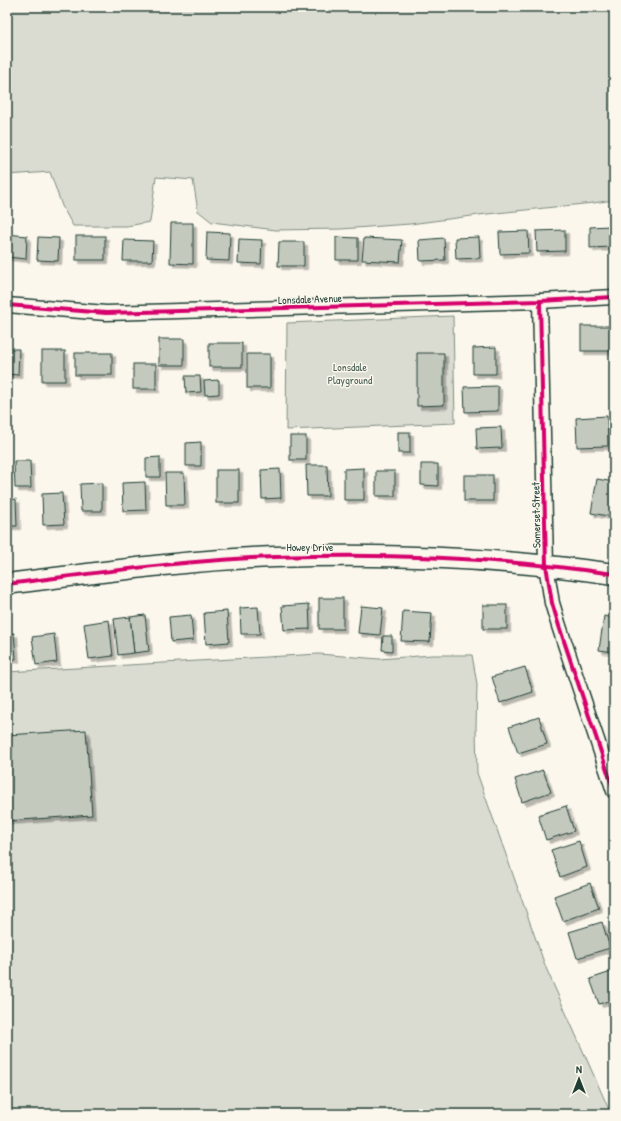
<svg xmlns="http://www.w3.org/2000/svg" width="621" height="1121" font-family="'Patrick Hand',sans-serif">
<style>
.green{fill:#dbdcd1;stroke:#7d8c82}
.building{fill:#c4c9be;stroke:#1f3d34;filter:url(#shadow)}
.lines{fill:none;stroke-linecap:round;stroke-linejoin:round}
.minor-casing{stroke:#1f3d34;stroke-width:17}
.secondary-casing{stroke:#1f3d34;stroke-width:23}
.minor{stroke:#fbf7ec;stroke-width:14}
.secondary{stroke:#fbf7ec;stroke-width:20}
.cycleway-casing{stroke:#fbf7ec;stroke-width:6}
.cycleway{stroke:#d6006c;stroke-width:4}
.labels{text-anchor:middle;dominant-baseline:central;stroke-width:3;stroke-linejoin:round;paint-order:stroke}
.street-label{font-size:11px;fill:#1f3d34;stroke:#fbf7ec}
.park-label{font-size:11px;fill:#455d53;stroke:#fbf7ec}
</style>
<defs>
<filter id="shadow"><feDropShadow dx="3.5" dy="3.5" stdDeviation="0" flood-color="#0004"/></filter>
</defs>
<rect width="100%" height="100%" fill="#fbf7ec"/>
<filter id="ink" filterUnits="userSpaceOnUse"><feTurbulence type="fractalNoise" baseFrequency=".025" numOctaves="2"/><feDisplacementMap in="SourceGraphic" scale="8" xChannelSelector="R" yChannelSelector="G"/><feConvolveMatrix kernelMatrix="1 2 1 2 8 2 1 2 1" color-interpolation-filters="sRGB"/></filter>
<g filter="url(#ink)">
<g class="green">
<path d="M7,7H614V200L593,203L487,214L410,224L341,229L276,230L212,222L198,211L193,180L156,177L150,222L127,226H73L62,206L50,172L7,175Z"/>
<path d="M453,316L455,423L286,430L287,323Z"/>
<path d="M319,654L379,659L432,655H472L477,684L476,728L477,773L546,968L611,1114H7V672Z"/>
</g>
<g class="building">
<path d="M171,223H193V264L170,263Z"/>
<path d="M610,226L611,247L590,248V227Z"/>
<path d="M565,230V251L537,252L536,231Z"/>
<path d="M528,231L529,253L500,254L499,232Z"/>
<path d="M207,232L230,233L229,261L206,260Z"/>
<path d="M7,234L27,236L26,259L7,257Z"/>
<rect x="76" y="236" width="29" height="24"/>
<path d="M38,237L59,238L58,261L37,260Z"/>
<path d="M336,237L358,238V260H336Z"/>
<path d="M479,237L480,258L456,259L455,238Z"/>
<path d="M364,238L402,240L400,262L362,260Z"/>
<path d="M444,238L445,260L420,261L419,240Z"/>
<path d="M239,239L262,240L261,264L238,263Z"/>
<path d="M124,240L153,241L152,261H123Z"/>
<path d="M279,242H304V266H278Z"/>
<rect x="581" y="326" width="31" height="25"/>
<rect x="159" y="339" width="25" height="26"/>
<rect x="209" y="343" width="33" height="24"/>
<path d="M496,347V374H473V348Z"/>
<path d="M7,349H19L18,375L7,374Z"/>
<rect x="42" y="351" width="23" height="30"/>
<rect x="75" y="353" width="37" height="22"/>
<path d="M417,353H444V405L417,406Z"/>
<rect x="247" y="354" width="23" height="34"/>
<rect x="133" y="364" width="23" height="25"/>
<path d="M185,376H200L201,392L186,393Z"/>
<path d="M219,380V394L205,395L204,381Z"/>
<path d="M498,386V411L465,412L464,387Z"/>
<path d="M607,416L608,446L577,447L576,418Z"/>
<path d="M501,427L502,448L477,449L476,428Z"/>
<rect x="398" y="432" width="12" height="21"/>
<rect x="290" y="436" width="16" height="24"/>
<path d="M201,442V466H186V443Z"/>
<path d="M160,457V477H146V458Z"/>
<path d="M14,461H30L31,488H15Z"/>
<path d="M421,464H438V486L421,485Z"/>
<path d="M306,465H327L328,496H307Z"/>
<path d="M364,468V500H344V469Z"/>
<path d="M280,469L281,498L262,499L261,470Z"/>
<rect x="216" y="470" width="23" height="33"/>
<rect x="376" y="471" width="19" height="25"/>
<path d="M165,473H184L185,505H166Z"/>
<rect x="464" y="475" width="29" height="26"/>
<path d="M597,479L614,482V517L591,513Z"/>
<path d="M145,482L146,510L123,511L122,483Z"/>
<path d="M102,483V511H81L80,484Z"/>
<path d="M62,493L64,524L43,525L42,494Z"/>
<path d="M16,499L17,526H7V500Z"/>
<rect x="319" y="598" width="24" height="31"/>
<path d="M309,604L310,629L284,630L282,606Z"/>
<rect x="483" y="605" width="24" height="24"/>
<path d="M361,606L383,608L380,635L358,633Z"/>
<path d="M258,607L260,634H241L240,608Z"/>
<path d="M227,611L229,642L206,644L204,613Z"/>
<path d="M403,611L432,613L430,642L401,641Z"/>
<path d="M145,615L149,651L134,653L130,617Z"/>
<path d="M191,615L193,640L171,642L169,617Z"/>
<path d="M604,616L614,618V652L599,650Z"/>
<path d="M130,617L134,653L118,655L114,619Z"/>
<path d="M109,620L113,656L89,659L84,624Z"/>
<path d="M14,633L16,659L7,660V634Z"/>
<path d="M54,634L57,662L36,665L32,637Z"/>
<path d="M383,636H392V651L382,650Z"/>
<path d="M525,667L533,692L500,703L492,677Z"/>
<path d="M539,717L547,744L518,753L509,727Z"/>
<path d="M86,730L92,815L7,821V735Z"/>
<path d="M543,770L551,792L522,802L515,779Z"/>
<path d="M566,806L574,831L546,840L538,815Z"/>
<path d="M579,841L587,867L560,877L551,850Z"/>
<path d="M590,883L599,908L563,921L554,896Z"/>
<path d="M602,922L610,948L577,958L569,932Z"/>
<path d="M614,971V999L599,1004L590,979Z"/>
</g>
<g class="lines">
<defs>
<g id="minor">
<path d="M540,301L546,565L552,603L559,626L614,791"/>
<path d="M7,305L106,313L540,301L614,297"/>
</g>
<path id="secondary" d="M7,584C96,573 185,560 275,557C388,553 502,558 614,574"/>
</defs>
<use href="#minor" class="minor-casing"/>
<use href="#secondary" class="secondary-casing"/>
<use href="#minor" class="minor"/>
<use href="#secondary" class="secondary"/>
<defs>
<g id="cycleway">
<path d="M540,301L546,565L552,603L559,626L614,791"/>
<path d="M7,305L106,313L540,301L614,297"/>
<path d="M7,584C96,573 185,560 275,557C388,553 502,558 614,574"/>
</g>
</defs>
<use href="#cycleway" class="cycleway-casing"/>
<use href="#cycleway" class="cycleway"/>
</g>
</g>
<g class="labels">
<g class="street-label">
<text transform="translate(310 299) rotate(-2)">Lonsdale Avenue</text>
<text transform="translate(536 515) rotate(-91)">Somerset Street</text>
<text x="310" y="547">Howey Drive</text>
</g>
<g class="park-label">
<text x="350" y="367">Lonsdale<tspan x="350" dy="13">Playground</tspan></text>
</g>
</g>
<rect width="621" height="1121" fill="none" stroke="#fbf7ec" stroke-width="24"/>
<rect x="12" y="12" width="597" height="1097" fill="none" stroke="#1f3d34" stroke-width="1.5" filter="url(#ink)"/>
<g transform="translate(579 1079)" stroke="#fbf7ec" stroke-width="3" paint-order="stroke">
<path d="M0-3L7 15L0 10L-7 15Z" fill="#1f3d34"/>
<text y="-6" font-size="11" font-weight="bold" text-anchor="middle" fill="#1f3d34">N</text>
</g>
</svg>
